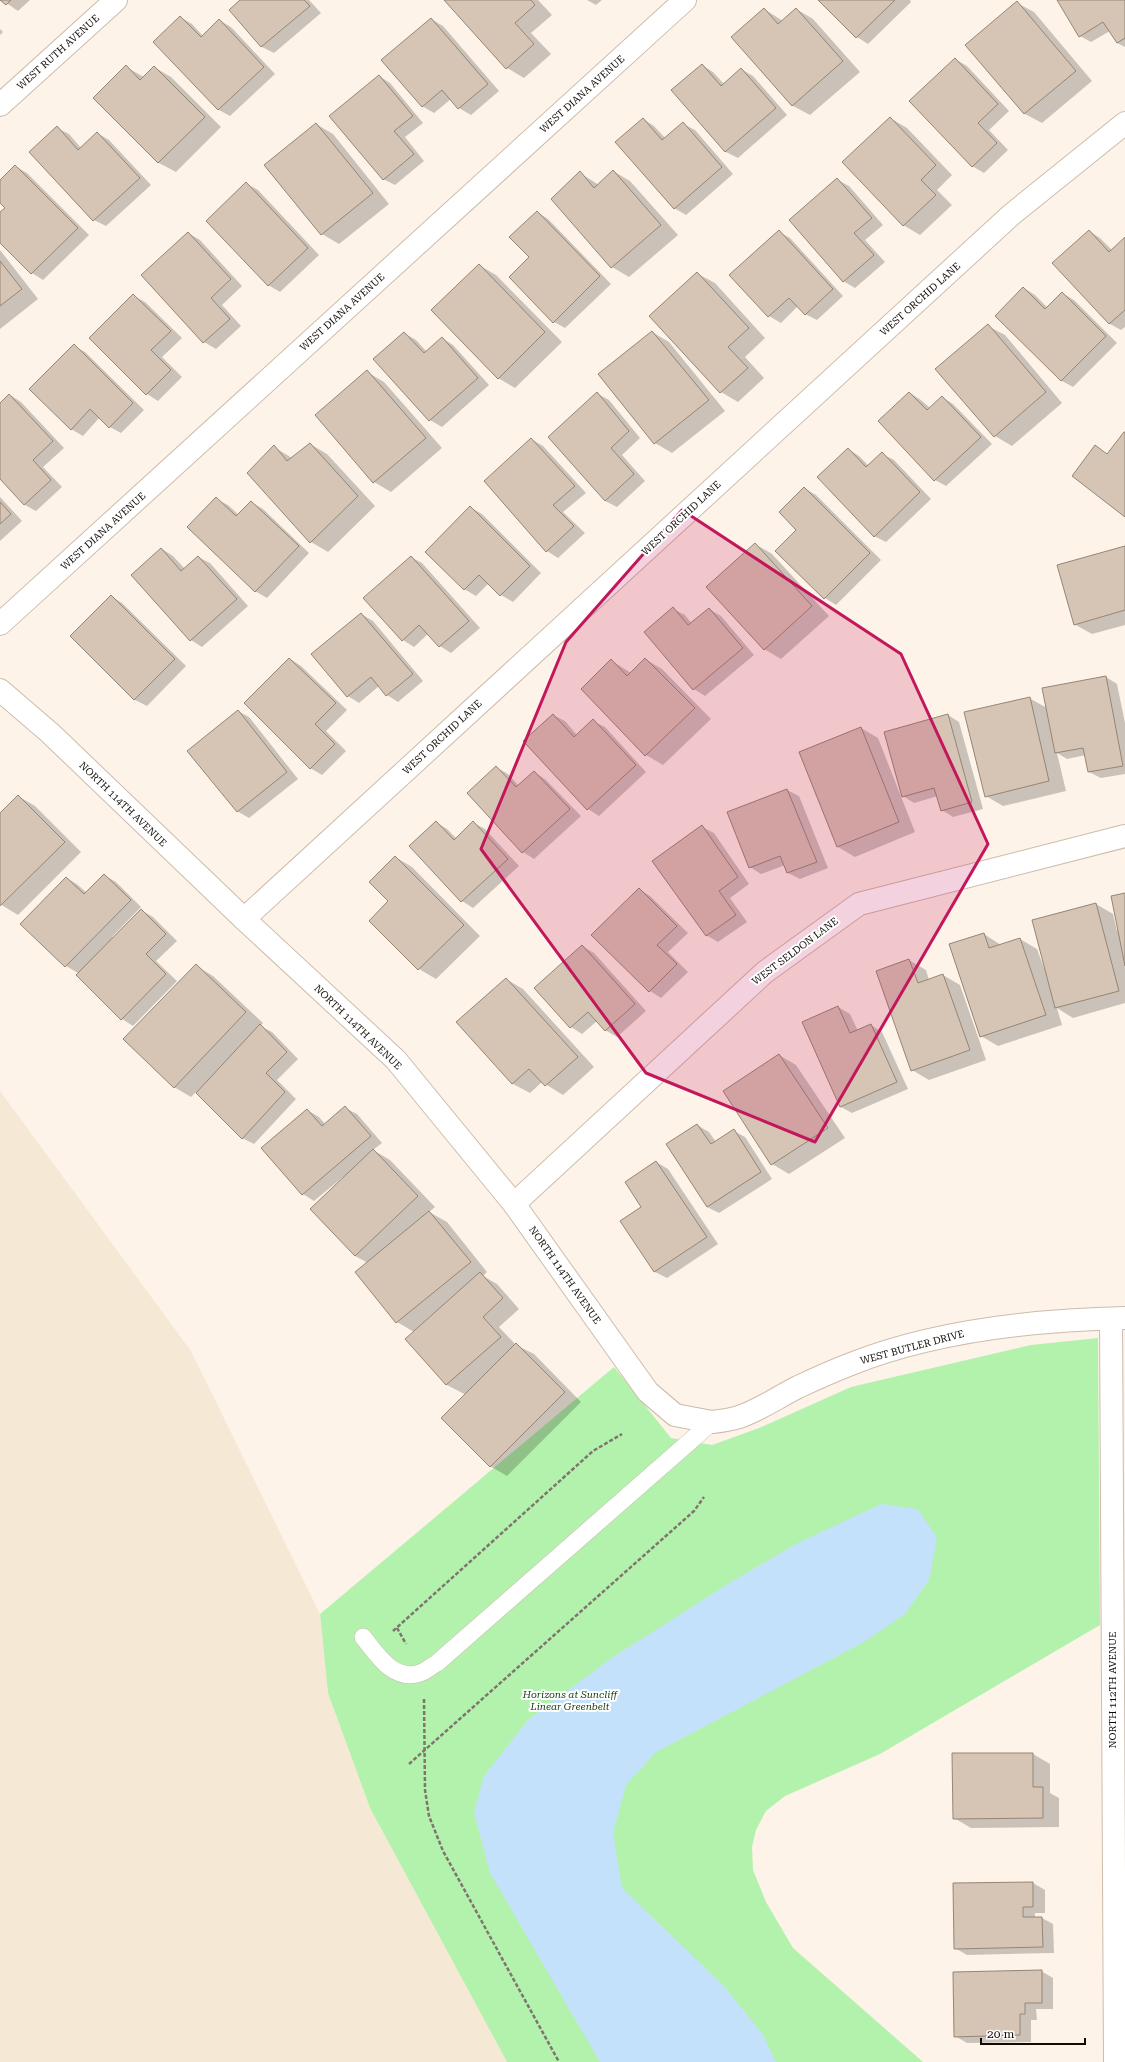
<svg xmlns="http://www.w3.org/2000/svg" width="1125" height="2062" font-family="'Roboto Serif',serif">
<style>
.industrial{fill:#f5e9d5}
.green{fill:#b3f2ac}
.water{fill:#c4e1fb}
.shadow{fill:#0003}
.building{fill:#d6c5b4;stroke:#958575}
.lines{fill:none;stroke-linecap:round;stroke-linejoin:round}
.service-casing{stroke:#cdbcab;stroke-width:18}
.minor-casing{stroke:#cdbcab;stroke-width:24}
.tertiary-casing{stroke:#cdbcab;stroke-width:24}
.path{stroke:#7e766e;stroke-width:2.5;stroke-dasharray:4 2;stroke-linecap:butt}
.service{stroke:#fff;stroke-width:17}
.minor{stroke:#fff;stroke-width:22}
.tertiary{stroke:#fff;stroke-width:22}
.marked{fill:#c2185b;fill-opacity:0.2;stroke:#c2185b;stroke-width:3;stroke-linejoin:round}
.labels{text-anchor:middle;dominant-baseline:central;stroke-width:4;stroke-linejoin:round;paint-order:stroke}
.street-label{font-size:10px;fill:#100a05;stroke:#fff}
.park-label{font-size:10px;font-style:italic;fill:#103c0d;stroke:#fff}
</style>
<rect width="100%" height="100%" fill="#fdf3e8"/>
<path class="industrial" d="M0,1091L191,1351L320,1614L328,1693L370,1808L507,2062H0Z"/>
<path class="green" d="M1098,1338L1100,1625L880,1754L785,1796L766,1811L756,1830L752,1847L753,1870L766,1902L793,1948L923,2062H507L370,1808L328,1693L320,1614L614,1367L671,1438L712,1445L759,1428L851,1387L1031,1345Z"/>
<path class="water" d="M881,1504L918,1509L937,1538L929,1580L905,1614L864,1642L656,1752L626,1785L613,1833L622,1888L724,1986L763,2035L776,2062H600L490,1873L474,1812L484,1776L528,1720L613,1657L736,1579L798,1543Z"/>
<g class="shadow">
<path d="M2,0H30L18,11Z"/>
<path d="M241,0H309L321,13L274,53L262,47L230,10Z"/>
<path d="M446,0H538L552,15L531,33L551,54L524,78L507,68Z"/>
<path d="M587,0H602L596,5Z"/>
<path d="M819,0H910L911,2L868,44L857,37Z"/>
<path d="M1058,0H1125V47L1117,43L1110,31L1091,42L1080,36Z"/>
<path d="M1017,3L1034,12L1092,81L1042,123L1025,114L966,45Z"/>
<path d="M764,9L783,21L796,9L813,19L860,72L810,115L793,106L733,37Z"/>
<path d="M180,17L192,24L203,36L219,20L231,27L275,74L230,116L219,110L154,42Z"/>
<path d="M431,19L443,26L499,91L471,115L459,108L451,99L434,113L422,106Z"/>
<path d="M0,29L3,32L0,35Z"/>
<path d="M955,59L967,66L1009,111L989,130L1008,150L984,173L972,166Z"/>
<path d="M702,65L713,72L724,84L741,69L753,76L787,115L738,158L726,152L672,90Z"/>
<path d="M126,67L144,77L154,67L171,77L221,127L176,172L159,163L94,98Z"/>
<path d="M379,76L390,83L423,123L405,137L424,161L395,185L383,179Z"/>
<path d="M890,118L907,128L952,175L937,190L952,205L920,235L903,225Z"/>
<path d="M643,119L654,126L666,139L683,124L695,130L733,174L686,215L674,208Z"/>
<path d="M316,124L333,134L389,204L339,244L322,234Z"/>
<path d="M57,128L69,134L81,148L97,133L109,140L151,185L106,226L94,220Z"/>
<path d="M15,166L27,173L89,235L43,280L32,273L0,242V214L6,208L0,202V182Z"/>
<path d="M613,171L630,181L678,235L629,277L612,267L580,173L599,185Z"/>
<path d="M838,180L849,186L883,225L865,240L885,262L855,288L843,281Z"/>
<path d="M247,184L258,190L319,255L280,292L268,285Z"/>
<path d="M537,212L548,219L611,284L565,328L554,322Z"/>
<path d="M1089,231L1100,238L1112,250L1125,238V327L1121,330L1110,324L1054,263Z"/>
<path d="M779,232L790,238L843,296L817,320L805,314L798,306L781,323L769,316Z"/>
<path d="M188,233L200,240L242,286L222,305L241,326L216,349L204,342Z"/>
<path d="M0,250L38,299L0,329Z"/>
<path d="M479,265L496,275L562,342L515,388L498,378Z"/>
<path d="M698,274L715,283L765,338L745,357L764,378L738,402L721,392Z"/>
<path d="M1024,288L1035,295L1048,308L1062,293L1074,300L1117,343L1073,387L1062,381L996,316Z"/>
<path d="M134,296L145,302L182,338L162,357L182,377L158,401L147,394Z"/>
<path d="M988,326L1005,335L1062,403L1012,446L995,436Z"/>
<path d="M652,332L669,342L725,411L672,453L655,443Z"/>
<path d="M404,333L416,340L427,352L442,338L453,345L489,385L442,427L430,420L375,360Z"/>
<path d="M74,346L85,352L144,410L121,433L110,427L100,417L83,436L71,429Z"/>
<path d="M367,372L384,382L442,448L391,492L374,482L316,416Z"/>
<path d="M910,393L921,400L930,408L942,397L953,404L992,444L946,486L935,480Z"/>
<path d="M598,394L609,400L640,438L622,455L645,481L617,507L605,501Z"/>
<path d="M10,395L21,402L64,448L43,467L62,487L36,511L25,505L0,478V404Z"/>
<path d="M531,439L543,446L586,493L563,512L585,533L558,558L547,551L485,481Z"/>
<path d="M310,444L327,454L375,506L328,552L311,542L274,447L292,458Z"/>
<path d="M848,449L859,456L869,466L882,454L894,460L931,499L886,542L874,536Z"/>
<path d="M804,488L816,495L881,560L836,605L825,598L798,530Z"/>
<path d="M0,497L22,521L0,541Z"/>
<path d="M216,499L228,505L239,515L251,502L263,509L309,553L267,598L255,591Z"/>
<path d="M470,507L482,514L541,573L513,602L501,595L489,583L476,596L464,589Z"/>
<path d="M755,544L772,554L829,616L781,659L764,649Z"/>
<path d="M1125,547V625L1092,634L1074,624Z"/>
<path d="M162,549L173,556L185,569L198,557L210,563L248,606L202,647L191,640Z"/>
<path d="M411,557L422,563L480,628L451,653L440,646L428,634L414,647L403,640Z"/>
<path d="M111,596L122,603L186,666L147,706L135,700L71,636Z"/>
<path d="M673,609L685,615L692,624L709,609L721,616L754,655L705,696L694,689Z"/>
<path d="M361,614L373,621L423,681L398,702L387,695L379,686L359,703L348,696Z"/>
<path d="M290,659L301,666L347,710L326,731L346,751L322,775L310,768Z"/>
<path d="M645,659L662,669L711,719L663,765L646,755L612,661L631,673Z"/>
<path d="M1106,677L1117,684L1125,723V774L1101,778L1089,772L1086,755L1067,759L1057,753L1066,791L1003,806L986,796L1029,698L1047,708Z"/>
<path d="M238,711L249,717L298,779L249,818L237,811Z"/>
<path d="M553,715L565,721L577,735L593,721L605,727L646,772L599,816L588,809L525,741Z"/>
<path d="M948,715L959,722L983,809L953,817L942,810L938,796L914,803L903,796Z"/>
<path d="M861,728L878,738L915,832L855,857L838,847L800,752Z"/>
<path d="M496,767L508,774L519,786L534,772L545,779L581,816L534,859L523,852L468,793Z"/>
<path d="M787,790L799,796L828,868L800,879L788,873L785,865L761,874L750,867Z"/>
<path d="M18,796L35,806L81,852L18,915L0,904V814Z"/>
<path d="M436,822L447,829L457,839L474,823L485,829L519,866L473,908L462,901L410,846Z"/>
<path d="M702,827L714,833L749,884L730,898L747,922L718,942L706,935Z"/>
<path d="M395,857L412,867L480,936L436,979L419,969L370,921L389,901Z"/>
<path d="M104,875L116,882L141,907L112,937L114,938L141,910L153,917L177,941L156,961L177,981L133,1026L122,1019L78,973L66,966L67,878L78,885L87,893Z"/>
<path d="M639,889L650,896L688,933L668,952L688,972L661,998L650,991L593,935Z"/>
<path d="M1125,894V1003L1073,1018L1057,1008L1062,1025L998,1046L981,1036L984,934L1001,945L1020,939L1037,949L1044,968L1096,904L1113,914L1117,931L1119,930Z"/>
<path d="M582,946L594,953L646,1011L617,1037L605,1030L597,1021L582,1034L571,1027Z"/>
<path d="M909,960L926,970L929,980L943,975L960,985L986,1060L929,1080L912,1070Z"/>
<path d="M196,966L213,976L263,1023L260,1026L272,1032L298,1059L277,1080L296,1099L254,1144L242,1138L196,1092L191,1097L174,1087Z"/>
<path d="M506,979L523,989L594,1067L563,1095L542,1082L530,1093L513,1084L457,1022Z"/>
<path d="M838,1007L850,1014L858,1031L871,1025L882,1032L908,1089L852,1113L841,1107L803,1023Z"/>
<path d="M779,1055L796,1065L845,1138L789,1174L772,1164L724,1091Z"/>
<path d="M345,1108L357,1114L382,1143L373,1150L390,1160L435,1207L429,1212L447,1222L487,1272L483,1276L497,1284L519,1309L499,1327L516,1345L534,1354L581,1402L507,1476L490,1466L466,1395L447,1385L406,1339L414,1332L397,1322L356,1273L368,1263L355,1256L344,1178L343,1177L314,1201L303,1194L307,1110L319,1117L325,1124Z"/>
<path d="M697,1125L709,1132L716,1142L734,1131L745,1137L772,1179L719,1213L707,1207Z"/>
<path d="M656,1162L668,1169L718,1244L667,1278L655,1272L621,1221L643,1207Z"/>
<path d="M953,1754H1033L1050,1764V1793L1059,1798V1827L971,1828L954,1818Z"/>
<path d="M1033,1883L1045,1890V1913H1035V1918H1042L1053,1924L1054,1953L967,1955L955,1948L954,1884Z"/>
<path d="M1041,1971L1053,1978V2009H1036L1037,2020H1031V2042L967,2043L955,2036Z"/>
</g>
<g class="building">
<path d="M0,0H11L6,5Z"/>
<path d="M240,0H304L310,6L261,47L229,10Z"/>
<path d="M444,0H531L535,5L515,23L534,44L506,69Z"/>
<path d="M818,0H895L856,38Z"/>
<path d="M1057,0H1125V38L1117,43L1103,22L1079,37Z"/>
<path d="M1017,1L1076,71L1024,114L965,45Z"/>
<path d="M764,8L778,24L796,8L843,61L792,106L731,37Z"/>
<path d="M180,16L201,37L219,19L264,67L218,110L153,42Z"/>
<path d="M431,18L488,84L458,109L442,90L422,107L381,60Z"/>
<path d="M955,58L998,104L978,123L997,143L972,167L909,101Z"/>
<path d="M702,64L721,86L741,68L776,108L725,152L671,90Z"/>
<path d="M126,65L140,80L154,66L205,117L158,163L93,98Z"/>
<path d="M379,75L413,116L394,131L414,154L383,180L329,116Z"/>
<path d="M890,117L936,165L921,180L936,195L903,226L842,162Z"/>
<path d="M643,118L662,140L683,122L722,167L674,209L615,142Z"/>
<path d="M316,123L373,193L321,235L264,165Z"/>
<path d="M57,126L78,150L97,132L140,178L93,221L29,152Z"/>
<path d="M15,165L78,228L31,274L0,243V212L5,208L0,203V180Z"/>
<path d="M613,170L661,225L611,268L551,199L580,171L594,188Z"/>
<path d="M837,178L872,218L854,233L874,255L843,282L789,220Z"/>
<path d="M246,182L308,248L268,286L206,221Z"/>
<path d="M537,211L600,276L553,323L509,277L529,257L509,237Z"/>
<path d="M779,230L833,289L805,315L789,298L768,317L729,275Z"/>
<path d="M1089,230L1109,252L1125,237V310L1109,324L1052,263Z"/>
<path d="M188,232L231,279L211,298L230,319L203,343L141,275Z"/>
<path d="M0,261L22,289L0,306Z"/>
<path d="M479,264L545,332L498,379L431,310Z"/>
<path d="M697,272L749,328L728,347L748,368L720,393L649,316Z"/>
<path d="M1023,287L1045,309L1062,292L1106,336L1061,381L995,316Z"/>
<path d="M133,294L171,331L151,350L171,370L146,395L89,338Z"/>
<path d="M988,324L1046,392L994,437L935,369Z"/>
<path d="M652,331L709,400L654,444L598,374Z"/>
<path d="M404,332L424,353L442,337L478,378L429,421L373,359Z"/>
<path d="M74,344L133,403L109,428L90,409L71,430L29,389Z"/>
<path d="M367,370L426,438L373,483L315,415Z"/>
<path d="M597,392L629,431L611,448L634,474L605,501L548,437Z"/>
<path d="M909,392L927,410L942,396L981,437L934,481L878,421Z"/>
<path d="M9,394L53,441L33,460L51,480L24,505L0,479V403Z"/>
<path d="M1124,432H1125V517L1072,476L1095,445L1107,454Z"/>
<path d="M531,438L575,486L553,505L574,526L546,552L484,481Z"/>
<path d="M310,443L358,496L310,543L247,473L274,445L287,461Z"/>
<path d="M848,448L866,467L882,452L920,492L874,537L817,477Z"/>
<path d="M804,487L870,553L824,599L775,551L796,530L779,512Z"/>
<path d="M216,497L236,516L251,501L299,546L255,592L187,527Z"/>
<path d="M0,502L11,514L0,524Z"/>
<path d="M470,506L530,566L500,596L479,575L464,590L425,552Z"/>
<path d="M755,543L812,606L764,650L706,587Z"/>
<path d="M1125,546V610L1074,625L1057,565Z"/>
<path d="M161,548L181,571L198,556L237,599L190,641L131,575Z"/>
<path d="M411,556L469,621L439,647L419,625L402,641L363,598Z"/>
<path d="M111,595L175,659L134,700L70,636Z"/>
<path d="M673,607L688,625L709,608L743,648L693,690L644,632Z"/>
<path d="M361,613L413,674L386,696L371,677L347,697L311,654Z"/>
<path d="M289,658L336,703L315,724L335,744L310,769L244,703Z"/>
<path d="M645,658L695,708L645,756L581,689L611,659L627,676Z"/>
<path d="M1106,676L1123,766L1088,772L1083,748L1055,753L1042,688Z"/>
<path d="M1030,697L1049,781L985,797L964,712Z"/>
<path d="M238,710L287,772L237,812L187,751Z"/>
<path d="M553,714L574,737L593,719L636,765L587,810L523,741Z"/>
<path d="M948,714L972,802L941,811L934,788L902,797L884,732Z"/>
<path d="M861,727L899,822L837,847L799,752Z"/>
<path d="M496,766L516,787L534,771L570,809L522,853L467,793Z"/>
<path d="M787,789L817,862L787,873L780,856L749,868L727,812Z"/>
<path d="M18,795L65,842L0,906V813Z"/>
<path d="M436,821L454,840L473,821L508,859L461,902L409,846Z"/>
<path d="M702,825L738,877L719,891L736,915L706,936L652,861Z"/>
<path d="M395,856L464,925L418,970L369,921L388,901L369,882Z"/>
<path d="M104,874L131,900L65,967L20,924L66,877L84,894Z"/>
<path d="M639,888L677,926L657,945L677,964L649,992L591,935Z"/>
<path d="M1125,893V966L1111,896Z"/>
<path d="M1096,903L1119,991L1055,1008L1032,920Z"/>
<path d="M141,909L166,934L146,954L166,974L121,1020L76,975Z"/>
<path d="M984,933L989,948L1020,938L1046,1015L980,1037L949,944Z"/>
<path d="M582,945L635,1004L605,1031L588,1012L570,1028L534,988Z"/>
<path d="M909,959L918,983L943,974L970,1050L911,1071L876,971Z"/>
<path d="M196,964L246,1012L174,1088L123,1039Z"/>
<path d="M506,978L578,1057L545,1086L529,1069L512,1084L456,1022Z"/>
<path d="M838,1006L850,1033L871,1024L897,1082L840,1107L802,1022Z"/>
<path d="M260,1024L287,1052L266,1073L285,1092L242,1139L196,1093Z"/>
<path d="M779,1054L828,1128L771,1165L723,1091Z"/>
<path d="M345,1106L371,1136L302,1195L261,1148L307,1109L322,1126Z"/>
<path d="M697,1124L711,1144L734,1129L761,1172L707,1207L666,1144Z"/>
<path d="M373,1149L418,1196L355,1256L310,1209Z"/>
<path d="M656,1161L707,1237L654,1272L620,1221L641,1207L625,1182Z"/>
<path d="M429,1211L471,1262L396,1323L355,1272Z"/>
<path d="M480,1272L503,1298L483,1317L501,1337L446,1385L405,1339Z"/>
<path d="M516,1343L565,1392L490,1467L441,1418Z"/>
<path d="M952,1753H1033V1787H1043V1818L953,1819Z"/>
<path d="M1033,1882V1907H1023V1917H1042L1043,1947L954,1949L953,1883Z"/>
<path d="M1042,1970V2003H1025V2014H1020V2035L954,2037L953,1972Z"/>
</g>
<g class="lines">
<defs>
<path id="service" d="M363,1637C377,1654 393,1682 420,1673C426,1671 431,1666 437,1663L712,1422"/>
<g id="minor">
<path d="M0,105L116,0"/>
<path d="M0,624L685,0"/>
<path d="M0,690L50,733L244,919L396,1060L514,1204L648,1392L675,1415L712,1422"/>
<path d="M244,919L1011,215L1125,123"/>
<path d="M514,1204L765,972L859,904L1125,836"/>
<path d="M1111,1319L1115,2062"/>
</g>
<path id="tertiary" d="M712,1422C721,1421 730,1420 739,1417C760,1410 778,1397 798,1387C815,1379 833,1371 851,1364C934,1331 1036,1320 1125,1318"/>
</defs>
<use href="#service" class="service-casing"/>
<use href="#minor" class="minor-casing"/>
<use href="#tertiary" class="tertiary-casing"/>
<g class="path">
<path d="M397,1628L406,1644"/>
<path d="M393,1631L593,1451L622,1434"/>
<path d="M424,1699L425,1790L429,1816L443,1851L559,2062"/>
<path d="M409,1764L694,1511L704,1497"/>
</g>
<use href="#service" class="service"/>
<use href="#minor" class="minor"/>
<use href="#tertiary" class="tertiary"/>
</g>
<path class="marked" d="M682,510L901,654L988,844L815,1142L646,1073L481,849L566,642Z"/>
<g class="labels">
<g class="street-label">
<text transform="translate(58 52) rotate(-42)">WEST RUTH AVENUE</text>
<text transform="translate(582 94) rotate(-42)">WEST DIANA AVENUE</text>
<text transform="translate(920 299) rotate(-42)">WEST ORCHID LANE</text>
<text transform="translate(342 312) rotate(-42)">WEST DIANA AVENUE</text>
<text transform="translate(681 518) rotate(-43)">WEST ORCHID LANE</text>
<text transform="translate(103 531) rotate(-42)">WEST DIANA AVENUE</text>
<text transform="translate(442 737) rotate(-43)">WEST ORCHID LANE</text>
<text transform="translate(123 804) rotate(44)">NORTH 114TH AVENUE</text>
<text transform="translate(795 951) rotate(-37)">WEST SELDON LANE</text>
<text transform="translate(358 1027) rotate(44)">NORTH 114TH AVENUE</text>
<text transform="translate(565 1275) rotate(55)">NORTH 114TH AVENUE</text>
<text transform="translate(912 1347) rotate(-15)">WEST BUTLER DRIVE</text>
<text transform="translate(1112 1690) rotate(-90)">NORTH 112TH AVENUE</text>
</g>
<g class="park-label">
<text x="570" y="1694">Horizons at Suncliff<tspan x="570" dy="12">Linear Greenbelt</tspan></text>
</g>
</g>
<path d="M981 2038v6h104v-6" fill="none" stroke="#100a05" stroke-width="2"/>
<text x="987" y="2038" font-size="12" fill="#100a05" stroke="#ffffff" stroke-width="3" paint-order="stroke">20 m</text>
</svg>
